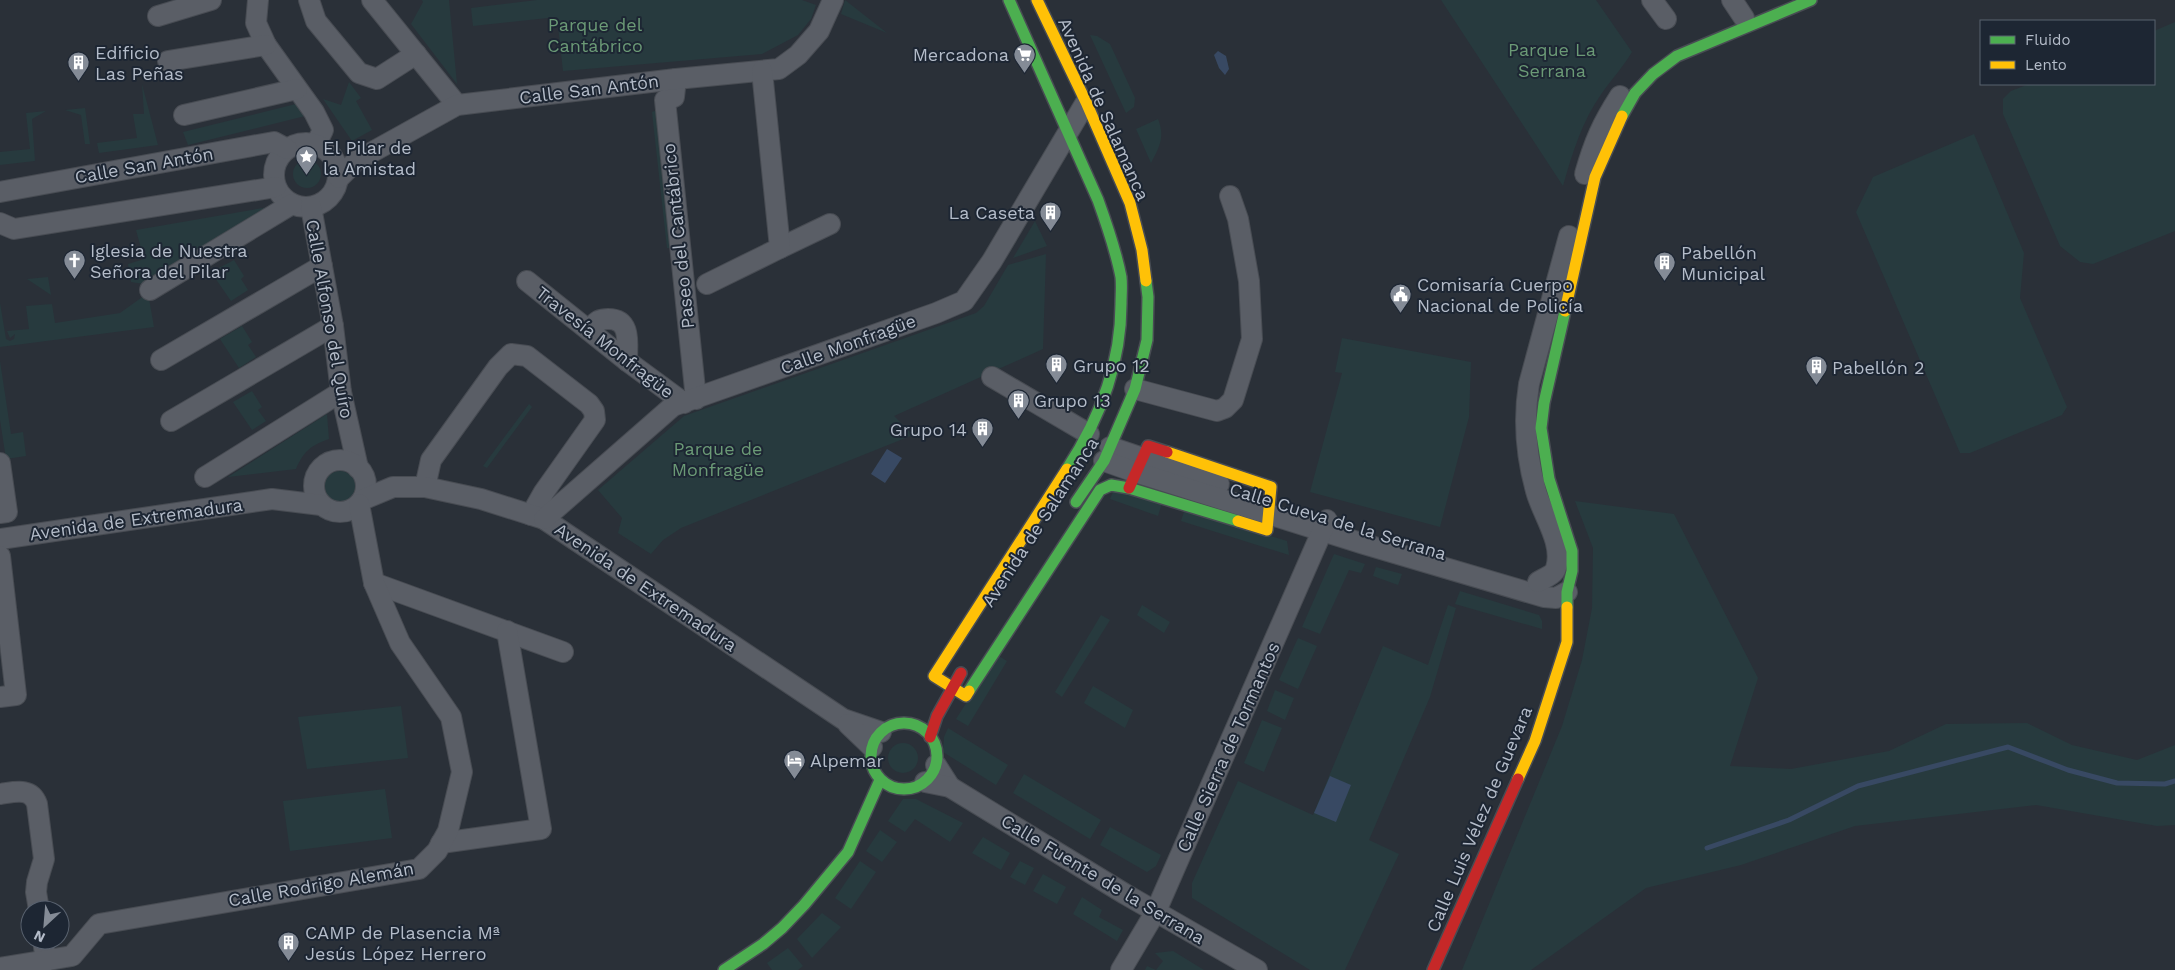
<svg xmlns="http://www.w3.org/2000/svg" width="2175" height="970" font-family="'Work Sans',sans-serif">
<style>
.green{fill:#273a3e}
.water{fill:#384963}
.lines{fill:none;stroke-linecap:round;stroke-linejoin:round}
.stream{stroke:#384963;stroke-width:5}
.street-casing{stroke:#484c53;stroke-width:22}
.fast-casing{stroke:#484c53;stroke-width:14}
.slow-casing{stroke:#484c53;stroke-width:14}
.jam-casing{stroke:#484c53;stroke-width:14}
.street{stroke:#5a5e66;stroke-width:20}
.fast{stroke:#4caf50;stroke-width:11}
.slow{stroke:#ffc107;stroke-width:11}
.jam{stroke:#c62828;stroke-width:11}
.labels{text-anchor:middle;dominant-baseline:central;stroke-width:4;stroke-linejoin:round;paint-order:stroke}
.park-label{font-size:18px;fill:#6b9a76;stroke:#1d2633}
.poi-label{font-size:18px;fill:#b4bcc9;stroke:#1d2633;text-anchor:start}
.street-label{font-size:18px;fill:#b4bcc9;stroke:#1d2633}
</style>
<rect width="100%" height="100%" fill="#2a3038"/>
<g class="green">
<path d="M422,0H449L457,84L411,24L423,2Z"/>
<path d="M537,0H802L816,5L811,19L798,35L762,54L563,71L557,17L473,26L471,8Z"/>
<path d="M845,0L887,33L841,14Z"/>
<path d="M1441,0H1596L1632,52C1623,67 1612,79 1602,93C1582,121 1572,154 1563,186Z"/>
<path d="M2175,22V231L2093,264L2080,262L2060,246L2003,114V99L2011,91L2029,84H2154V31Z"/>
<path d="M1090,35L1097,36L1110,44L1135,98L1134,107L1126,113Z"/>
<path d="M349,82L361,98L356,101L372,130L352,141L323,99L341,105Z"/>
<path d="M142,84L158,145L99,153L97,143L137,138L133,114H144Z"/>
<path d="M296,104L305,116L188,145L183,132Z"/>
<path d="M85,108L90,144H85L81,115L65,110Z"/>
<path d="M660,109L675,248H667L652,112Z"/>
<path d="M46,111L32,119L35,161L0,165V152L30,149L26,113Z"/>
<path d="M1158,119C1165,137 1160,146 1151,163L1136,129Z"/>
<path d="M1974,134L2024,253L2020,298L2067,407L2062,415L1970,453H1960L1856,212L1873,177Z"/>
<circle cx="307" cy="174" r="14"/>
<path d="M280,205L150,285L131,282L128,264L144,259L136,230Z"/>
<path d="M1035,221L1047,246L1013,258Z"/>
<path d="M1046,254L1043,349L894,416L913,435L681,528L663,540L651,554L618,533L622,518L598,490L684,416L976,313L984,306L1008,265Z"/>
<path d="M234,260L244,276L241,279L248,290L231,301L211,272Z"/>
<path d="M48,277L51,295L27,279Z"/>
<path d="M148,293L154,327L0,347V303L6,339L10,341L14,339L15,334L10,338L7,331L29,329L26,306L52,304L55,323L120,313Z"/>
<path d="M242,326L252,342L248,345L256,357L239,368L220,339Z"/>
<path d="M1342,338L1471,362L1469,417L1440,527L1310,492L1342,373L1335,372Z"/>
<path d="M0,361L11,434L23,432L26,456L6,459L0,420Z"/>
<path d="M252,391L262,407L258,410L266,421L252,430L233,402Z"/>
<path d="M529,404L532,407L487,468L483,466Z"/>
<path d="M327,414L329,439C310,446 304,451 296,469L228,477Z"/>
<circle cx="340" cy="487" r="16"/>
<path d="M1115,487L1162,503L1158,516L1110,499Z"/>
<path d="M1575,501L1674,514L1758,678L1730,766L1791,769L1889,751L1946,724L2027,723L2072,745L2137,760L2175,745V825L2157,826L2036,805L1855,826L1741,865L1646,888L1531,970H1462L1562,726L1582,660L1592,608L1593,548Z"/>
<path d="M1185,509L1287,541L1289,555L1181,521Z"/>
<path d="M1334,554L1365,564L1361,573L1349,570L1320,634L1302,627Z"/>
<path d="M1376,567L1402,574L1398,585L1373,576Z"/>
<path d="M1460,591L1539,615L1542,621V629L1455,604Z"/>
<path d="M1142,605L1170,622L1164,633L1137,615Z"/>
<path d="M1448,605L1456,608L1430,697L1369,840L1399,854L1345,970H1310L1192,898V883L1238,781L1313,815L1383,646L1428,665Z"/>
<path d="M1101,615L1110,620L1062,697L1055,692Z"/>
<path d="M1298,638L1317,646L1298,689L1279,680Z"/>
<path d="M997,655L1007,661L968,726L956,719Z"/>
<path d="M1093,686L1133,710L1125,728L1084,703Z"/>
<path d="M1275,690L1294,698L1285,720L1267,711Z"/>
<path d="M401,706L408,758L307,769L298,717Z"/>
<path d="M1262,720L1282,728L1264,772L1244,763Z"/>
<path d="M948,728L1008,765L996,785L943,752L944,737Z"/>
<circle cx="903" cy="758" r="15"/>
<path d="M1024,774L1101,820L1090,839L1013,793Z"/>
<path d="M385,789L392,838L290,851L283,801Z"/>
<path d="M903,799H916L963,823L950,842L915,819L905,832L888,821Z"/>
<path d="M1110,827L1161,855L1156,866L1147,872L1100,845Z"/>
<path d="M880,830L897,842L882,862L866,851Z"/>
<path d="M983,837L1010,853L1001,870L972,853Z"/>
<path d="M860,861L876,872L851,909L835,898Z"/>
<path d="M1020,861L1034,868L1025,885L1010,877Z"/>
<path d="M1043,874L1066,887L1057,904L1033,891Z"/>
<path d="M1082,897L1102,910L1099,917L1123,930L1117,941L1073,914Z"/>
<path d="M822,913L841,927L812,958L797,939Z"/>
<path d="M788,948L803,966L798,970H772L767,963Z"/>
<path d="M1173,951L1204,970H1145L1147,966L1156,970L1163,961L1155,953Z"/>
</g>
<g class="water">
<path d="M1218,51L1226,56L1229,69L1225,75L1219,68L1214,55Z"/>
<path d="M887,449L902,458L885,483L871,474Z"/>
<path d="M1330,776L1351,785L1336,822L1314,813Z"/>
</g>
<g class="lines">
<path class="stream" d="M1707,848L1789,820L1858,786L2008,747L2068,770L2117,783L2165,784L2175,781"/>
<defs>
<g id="street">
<path d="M258,0L256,23L266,45L314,112L323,130L316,144"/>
<path d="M309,0L316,21L359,73L377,79L416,54"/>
<path d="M372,0L457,105"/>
<path d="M1652,0L1666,19"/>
<path d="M1732,0L1744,18"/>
<path d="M158,16L211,0"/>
<path d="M168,61L266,45"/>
<path d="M676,79L674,97L665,100L696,399"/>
<path d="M184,115L297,89"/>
<circle cx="306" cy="175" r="32"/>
<path d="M1585,174C1594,142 1602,124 1620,96"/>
<path d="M339,178L356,161L457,105L676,79L779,69L798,55L819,31L833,0"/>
<path d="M0,192L274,142L287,149"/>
<path d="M311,207L333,326L341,392L358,468"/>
<path d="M0,223L14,229L276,187"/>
<path d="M780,248L830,224"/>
<path d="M527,281L627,361L684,403"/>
<path d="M707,284L780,248L762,71"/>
<path d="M150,290L292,204"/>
<path d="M595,335L594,325C597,320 602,319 608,319C632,319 627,344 627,361"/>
<path d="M161,360L322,266"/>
<path d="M992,377L1089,434"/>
<path d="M1135,389L1217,411L1225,408L1233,400L1252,339L1249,281L1238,219L1230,196"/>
<path d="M171,421L333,326"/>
<path d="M1110,447L1219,484"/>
<circle cx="340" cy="486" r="26"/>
<path d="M1104,461L1135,472L1364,544L1544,597L1556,598L1567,592"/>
<path d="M0,463L7,512L0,513"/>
<path d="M205,477L341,392"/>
<path d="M425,487L431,460L498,367L511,354L527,356L589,404L594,411L595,420L544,492L531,515"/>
<path d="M362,500L393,487H425L481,499L544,519L843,719L881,732"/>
<path d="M544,519L673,406L936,313L964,301L992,261L1086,102"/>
<path d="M0,539L272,499L321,505"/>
<path d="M0,556L16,695L0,697"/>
<path d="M1538,582C1544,578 1554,575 1556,568C1564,543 1542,514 1536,491C1526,455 1523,421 1529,384L1569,236"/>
<path d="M374,583L563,652"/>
<path d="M848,724L872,747"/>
<path d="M936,765L950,787"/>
<path d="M925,782L950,787L1125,894L1257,970"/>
<path d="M0,794C15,792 31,787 37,804L44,859L37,882L36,892L39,910"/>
<path d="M441,843L541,829L507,631"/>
<path d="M43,940L46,961"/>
<path d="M0,968L72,956L99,924L419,869L437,851L448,831L462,772L451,717L400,643L374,583L359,504"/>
<path d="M1121,970L1156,911L1327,520"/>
</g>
<g id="fast">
<path d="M1009,0L1098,200C1107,225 1116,251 1121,277C1122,286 1121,295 1121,304C1121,364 1099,420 1067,469"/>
<path d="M1622,116L1635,93L1653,74L1677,56L1811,0"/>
<path d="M1565,311L1544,403L1541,428L1549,479L1572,551V571L1567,592V607"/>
<path d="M1076,502L1104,461L1135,389L1147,340L1148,297L1146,281"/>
<path d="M969,691L1100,490L1111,485L1129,488L1238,521"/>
<circle cx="904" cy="756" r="33"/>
<path d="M724,970L763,944L782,928L804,905L848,852L880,780"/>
</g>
<g id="slow">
<path d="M1037,0L1086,102L1130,203L1142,250L1146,281"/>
<path d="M1565,311L1595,177L1622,116"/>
<path d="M1167,452L1271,487L1267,530L1238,521"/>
<path d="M969,691L966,696L934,676L1067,469"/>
<path d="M1518,779L1535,741L1567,642V607"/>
</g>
<g id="jam">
<path d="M1129,488L1148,446L1167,452"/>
<path d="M930,737L937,716L961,673"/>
<path d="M1433,970L1518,779"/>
</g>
</defs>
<use href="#street" class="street-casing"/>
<use href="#fast" class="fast-casing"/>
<use href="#slow" class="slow-casing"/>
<use href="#jam" class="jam-casing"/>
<use href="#street" class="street"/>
<use href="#fast" class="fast"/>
<use href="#slow" class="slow"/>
<use href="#jam" class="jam"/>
</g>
<defs>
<symbol id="supermarket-pin" viewBox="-11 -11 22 30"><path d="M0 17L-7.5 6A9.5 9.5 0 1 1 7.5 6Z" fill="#848b96" stroke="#1d2633"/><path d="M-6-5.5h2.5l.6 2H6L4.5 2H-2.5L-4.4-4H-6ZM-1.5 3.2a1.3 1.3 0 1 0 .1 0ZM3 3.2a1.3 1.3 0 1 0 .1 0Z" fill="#fff"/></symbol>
<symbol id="building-pin" viewBox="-11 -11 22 30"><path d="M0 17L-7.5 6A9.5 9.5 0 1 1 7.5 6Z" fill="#848b96" stroke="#1d2633"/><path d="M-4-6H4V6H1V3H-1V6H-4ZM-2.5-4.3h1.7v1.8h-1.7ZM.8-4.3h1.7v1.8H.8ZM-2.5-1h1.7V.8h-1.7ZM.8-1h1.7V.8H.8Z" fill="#fff"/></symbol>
<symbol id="sight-pin" viewBox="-11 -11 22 30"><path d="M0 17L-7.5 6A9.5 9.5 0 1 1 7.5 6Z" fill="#848b96" stroke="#1d2633"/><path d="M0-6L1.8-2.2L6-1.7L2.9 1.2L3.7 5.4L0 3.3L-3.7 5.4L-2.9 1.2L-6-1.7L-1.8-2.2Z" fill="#fff"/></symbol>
<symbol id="church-pin" viewBox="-11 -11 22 30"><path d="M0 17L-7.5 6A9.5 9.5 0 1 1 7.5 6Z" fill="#848b96" stroke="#1d2633"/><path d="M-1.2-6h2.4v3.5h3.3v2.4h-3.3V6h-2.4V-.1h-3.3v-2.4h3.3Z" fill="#fff"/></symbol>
<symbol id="civic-pin" viewBox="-11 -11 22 30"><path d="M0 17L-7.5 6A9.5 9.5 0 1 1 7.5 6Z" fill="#848b96" stroke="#1d2633"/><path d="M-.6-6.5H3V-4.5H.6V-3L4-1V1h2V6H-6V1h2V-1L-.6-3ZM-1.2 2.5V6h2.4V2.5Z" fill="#fff"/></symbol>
<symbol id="hotel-pin" viewBox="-11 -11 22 30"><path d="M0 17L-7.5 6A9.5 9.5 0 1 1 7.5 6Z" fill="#848b96" stroke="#1d2633"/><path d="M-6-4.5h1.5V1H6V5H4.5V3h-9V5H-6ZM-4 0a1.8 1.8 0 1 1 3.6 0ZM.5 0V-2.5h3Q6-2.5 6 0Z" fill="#fff"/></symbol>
</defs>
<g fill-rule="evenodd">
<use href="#supermarket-pin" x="1012" y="42" width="25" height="34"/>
<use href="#building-pin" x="66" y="50" width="25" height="34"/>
<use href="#sight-pin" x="294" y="144" width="25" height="34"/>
<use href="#building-pin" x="1038" y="200" width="25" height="34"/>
<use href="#church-pin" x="62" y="248" width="25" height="34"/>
<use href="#building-pin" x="1652" y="250" width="25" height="34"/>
<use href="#civic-pin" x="1388" y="282" width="25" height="34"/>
<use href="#building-pin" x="1044" y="352" width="25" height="34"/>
<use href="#building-pin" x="1804" y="354" width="25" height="34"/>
<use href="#building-pin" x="1006" y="388" width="25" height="34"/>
<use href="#building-pin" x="970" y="416" width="25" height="34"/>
<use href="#hotel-pin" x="782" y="748" width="25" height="34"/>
<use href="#building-pin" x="276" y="930" width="25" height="34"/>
</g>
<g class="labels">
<g class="park-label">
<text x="595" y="24">Parque del<tspan x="595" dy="21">Cantábrico</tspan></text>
<text x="1552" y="49">Parque La<tspan x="1552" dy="21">Serrana</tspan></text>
<text x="718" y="448">Parque de<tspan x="718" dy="21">Monfragüe</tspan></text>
</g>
<g class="poi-label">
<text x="95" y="52">Edificio<tspan x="95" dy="21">Las Peñas</tspan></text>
<text x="1009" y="54" text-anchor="end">Mercadona</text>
<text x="323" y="147">El Pilar de<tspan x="323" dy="21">la Amistad</tspan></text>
<text x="1035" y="212" text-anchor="end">La Caseta</text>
<text x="90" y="250">Iglesia de Nuestra<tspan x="90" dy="21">Señora del Pilar</tspan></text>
<text x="1681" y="252">Pabellón<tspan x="1681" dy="21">Municipal</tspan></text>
<text x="1417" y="284">Comisaría Cuerpo<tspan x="1417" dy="21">Nacional de Policía</tspan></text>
<text x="1073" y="365">Grupo 12</text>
<text x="1832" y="367">Pabellón 2</text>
<text x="1034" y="400">Grupo 13</text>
<text x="967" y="429" text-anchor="end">Grupo 14</text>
<text x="810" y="760">Alpemar</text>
<text x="305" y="932">CAMP de Plasencia Mª<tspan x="305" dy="21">Jesús López Herrero</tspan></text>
</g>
<g class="street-label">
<text transform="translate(589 89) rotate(-7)">Calle San Antón</text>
<text transform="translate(1104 109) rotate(66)">Avenida de Salamanca</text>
<text transform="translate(144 165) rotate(-10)">Calle San Antón</text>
<text transform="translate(678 236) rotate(-96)">Paseo del Cantábrico</text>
<text transform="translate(330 319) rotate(80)">Calle Alfonso del Quíro</text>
<text transform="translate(605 342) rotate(38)">Travesía Monfragüe</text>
<text transform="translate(848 344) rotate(-20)">Calle Monfragüe</text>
<text transform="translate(136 519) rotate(-8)">Avenida de Extremadura</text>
<text transform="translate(1338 521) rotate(17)">Calle Cueva de la Serrana</text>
<text transform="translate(1040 522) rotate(-57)">Avenida de Salamanca</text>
<text transform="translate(646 587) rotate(34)">Avenida de Extremadura</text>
<text transform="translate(1228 747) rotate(-66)">Calle Sierra de Tormantos</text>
<text transform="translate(1479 819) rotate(-67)">Calle Luis Vélez de Guevara</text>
<text transform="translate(1103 879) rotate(31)">Calle Fuente de la Serrana</text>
<text transform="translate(321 884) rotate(-10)">Calle Rodrigo Alemán</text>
</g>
</g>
<rect x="1980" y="20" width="175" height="65" fill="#1d2633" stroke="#59626f"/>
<rect x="1990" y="36" width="25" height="8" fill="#4caf50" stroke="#59626f"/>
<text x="2025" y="45" font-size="15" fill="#b4bcc9">Fluido</text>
<rect x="1990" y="61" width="25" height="8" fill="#ffc107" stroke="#59626f"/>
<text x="2025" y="70" font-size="15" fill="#b4bcc9">Lento</text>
<g transform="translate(45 925) rotate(206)"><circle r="24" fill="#1d2633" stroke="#59626f"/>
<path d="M0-4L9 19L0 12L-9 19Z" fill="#848b96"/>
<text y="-8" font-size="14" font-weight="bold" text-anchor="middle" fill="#b4bcc9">N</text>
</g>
</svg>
